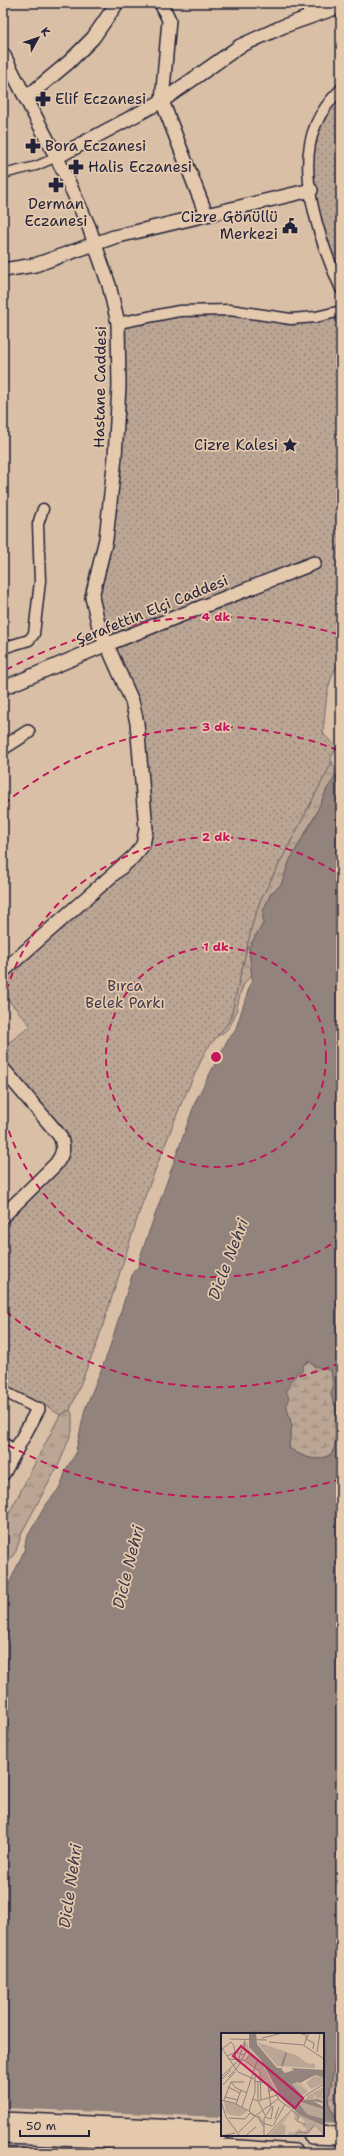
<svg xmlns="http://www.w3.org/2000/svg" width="344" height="2156" font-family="'Shantell Sans',sans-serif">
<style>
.grass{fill:url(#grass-tufts);stroke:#6e6468}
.wetland{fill:url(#wetland-marsh);stroke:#6e6468}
.park{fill:url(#park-dots);stroke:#6e6468}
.water{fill:#92837c;stroke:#655c62;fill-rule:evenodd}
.pier{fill:#d9bfa5}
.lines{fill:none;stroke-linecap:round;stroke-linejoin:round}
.pedestrian-casing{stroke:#22223b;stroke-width:11}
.minor-casing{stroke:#22223b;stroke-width:13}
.tertiary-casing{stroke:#22223b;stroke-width:16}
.trunk-casing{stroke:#22223b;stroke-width:20}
.pedestrian{stroke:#e5c9ac;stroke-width:8}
.minor{stroke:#e5c9ac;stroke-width:10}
.tertiary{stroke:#e5c9ac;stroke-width:13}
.trunk{stroke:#e5c9ac;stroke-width:17}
.ring{fill:none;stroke:#c2185b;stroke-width:2;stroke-dasharray:7 5}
.labels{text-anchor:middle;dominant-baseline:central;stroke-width:3.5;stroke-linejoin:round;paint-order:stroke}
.poi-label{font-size:15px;fill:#22223b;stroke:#e5c9ac;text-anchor:start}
.street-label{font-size:15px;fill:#22223b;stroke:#e5c9ac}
.park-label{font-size:15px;fill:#413c4d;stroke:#e5c9ac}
.water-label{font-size:16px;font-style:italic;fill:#3e3a4b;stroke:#e5c9ac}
.inset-river{fill:none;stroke:#92837c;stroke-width:2}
.inset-road{fill:none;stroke:#90807b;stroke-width:1}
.view{fill:#c2185b;fill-opacity:0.15;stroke:#c2185b;stroke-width:2}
.inset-edge{fill:none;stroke:#22223b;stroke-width:2}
.centre{fill:#c2185b;stroke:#e5c9ac;stroke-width:2}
.ring-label{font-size:12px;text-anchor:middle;font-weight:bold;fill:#c2185b;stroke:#e5c9ac;stroke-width:3.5;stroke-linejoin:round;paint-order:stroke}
</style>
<defs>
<pattern id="grass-tufts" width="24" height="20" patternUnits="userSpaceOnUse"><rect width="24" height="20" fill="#bba594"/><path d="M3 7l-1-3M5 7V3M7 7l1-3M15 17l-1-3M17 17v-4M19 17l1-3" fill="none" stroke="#98867a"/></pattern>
<pattern id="wetland-marsh" width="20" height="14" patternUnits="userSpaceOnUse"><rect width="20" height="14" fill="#bba594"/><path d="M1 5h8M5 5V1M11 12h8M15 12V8" fill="none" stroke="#98867a"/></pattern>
<pattern id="park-dots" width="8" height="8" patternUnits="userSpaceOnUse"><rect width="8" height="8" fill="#bba594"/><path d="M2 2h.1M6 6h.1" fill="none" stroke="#98867a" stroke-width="1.8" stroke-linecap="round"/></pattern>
</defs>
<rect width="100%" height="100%" fill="#d9bfa5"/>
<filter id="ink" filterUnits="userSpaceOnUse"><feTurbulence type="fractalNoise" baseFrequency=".025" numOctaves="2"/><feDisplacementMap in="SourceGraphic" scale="8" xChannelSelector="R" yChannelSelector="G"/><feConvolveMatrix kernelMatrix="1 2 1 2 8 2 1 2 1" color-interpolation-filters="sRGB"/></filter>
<g filter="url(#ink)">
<g class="grass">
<path d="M332,762L335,768L334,781L327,789L315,816L290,860L281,885L274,891L263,911V924L249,947L252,975C231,991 245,1026 215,1037L228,1023L232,1012L252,925L260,901Z"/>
<path d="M70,1410L72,1414V1431L60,1462L22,1532L16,1551L3,1571V1525L60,1415Z"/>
<path d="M341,2057V2104L336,2102L335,2097Z"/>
</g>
<g class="wetland">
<path d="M308,1361L314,1366L331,1370L333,1387L331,1395L338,1412C332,1426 340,1436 332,1453C317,1464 303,1457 289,1448V1445L291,1426L286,1404V1391L297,1372Z"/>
<path d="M341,2026V2057L335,2097L336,2102L341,2104V2118L333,2113L328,2102Z"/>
</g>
<g class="park">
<path d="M341,89V289L334,275L308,164L326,106Z"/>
<path d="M179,311L291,319L341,311V661C325,680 326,707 323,731L324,735L337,747L331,758L332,762L260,901L252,925L232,1012L228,1023L206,1050L181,1104L142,1204L97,1343L70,1410L60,1415L42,1403L38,1409L3,1391V1216L64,1148L3,1069V1047L31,1026L3,994V971L143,845L137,723L95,614L106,539L118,323Z"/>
</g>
<path class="water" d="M341,768V2026L328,2102L333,2113L341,2118V2153H3L4,1595L24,1551L26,1539L45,1506L61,1486L66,1469L75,1455L85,1409L108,1353L133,1272L139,1266L140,1257L196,1100L227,1041L235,1031L252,979L249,947L263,924V911L271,893L281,885L290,860L315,816L327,789ZM308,1361C314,1366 323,1370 331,1370L333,1387L331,1395L337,1412C332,1426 340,1436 332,1454C317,1464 303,1457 289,1448V1445L292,1426L286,1404L289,1398L286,1391L290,1387V1381L295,1377L297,1372L302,1371L303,1365ZM222,2034H323V2135H222Z"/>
<path class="pier" d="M3,2108L222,2117V2135H323V2122L341,2123V2153H134L3,2146Z"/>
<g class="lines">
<defs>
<path id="pedestrian" d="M3,174L36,166L57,157"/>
<g id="minor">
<path d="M308,18V3"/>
<path d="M341,89C331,99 322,110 316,124C295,172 321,244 341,289"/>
<path d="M118,323L179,311L230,310L291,319L316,317L341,311"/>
<path d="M3,648L29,640L34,634L40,581L38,524L43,509"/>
<path d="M3,1391L38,1409"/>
<path d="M3,1443L17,1451"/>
</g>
<g id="tertiary">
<path d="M161,3L169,20L162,101L206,214"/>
<path d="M3,54L62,168L89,227L109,285L118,323L119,386L115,457L106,539L92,597L99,627L132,701L137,723L146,829L143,845L133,857L3,971"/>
<path d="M27,97L69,62L93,38L117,3"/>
<path d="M57,157L162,101L240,46L284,26L341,6"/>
<path d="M3,270L35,265L114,237L311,190"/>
<path d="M3,688L105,645L314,563"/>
<path d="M3,748L28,732"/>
<path d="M3,1069L60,1136C65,1148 63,1155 55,1165L3,1216"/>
<path d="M3,1474L38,1409"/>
</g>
<g id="trunk">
<path d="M3,2121L222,2131"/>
<path d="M3,2135L84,2138L295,2153"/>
<path d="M312,2135L341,2136"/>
</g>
</defs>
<use href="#pedestrian" class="pedestrian-casing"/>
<use href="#minor" class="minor-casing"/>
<use href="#tertiary" class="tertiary-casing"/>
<use href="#trunk" class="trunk-casing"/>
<use href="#pedestrian" class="pedestrian"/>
<use href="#minor" class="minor"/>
<use href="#tertiary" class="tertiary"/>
<use href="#trunk" class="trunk"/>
</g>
</g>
<g class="ring">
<circle cx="216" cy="1057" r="110"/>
<path d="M341 1238A220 220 0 0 1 3 1112M3 1002A220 220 0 0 1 341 876"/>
<path d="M340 1363A330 330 0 0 1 4 1310M4 804A330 330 0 0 1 340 751"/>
<path d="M341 1479A440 440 0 0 1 6 1444M6 670A440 440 0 0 1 341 635"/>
</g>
<defs>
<symbol id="pharmacy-bare" viewBox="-9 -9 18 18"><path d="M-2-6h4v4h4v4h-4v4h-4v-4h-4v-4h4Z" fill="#22223b" stroke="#e5c9ac" stroke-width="2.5" paint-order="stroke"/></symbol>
<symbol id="civic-bare" viewBox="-9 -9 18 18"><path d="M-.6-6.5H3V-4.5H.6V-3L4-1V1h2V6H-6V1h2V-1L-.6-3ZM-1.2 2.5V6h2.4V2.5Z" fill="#22223b" stroke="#e5c9ac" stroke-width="2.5" paint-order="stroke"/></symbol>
<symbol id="sight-bare" viewBox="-9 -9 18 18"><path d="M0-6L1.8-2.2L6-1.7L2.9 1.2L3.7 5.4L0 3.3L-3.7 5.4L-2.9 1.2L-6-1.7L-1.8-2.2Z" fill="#22223b" stroke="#e5c9ac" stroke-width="2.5" paint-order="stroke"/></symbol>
</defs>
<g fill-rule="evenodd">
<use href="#pharmacy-bare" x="32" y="88" width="22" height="22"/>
<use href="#pharmacy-bare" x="22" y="135" width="22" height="22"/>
<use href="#pharmacy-bare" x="65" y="156" width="22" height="22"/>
<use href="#pharmacy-bare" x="45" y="174" width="22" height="22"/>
<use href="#civic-bare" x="279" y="215" width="22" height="22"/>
<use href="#sight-bare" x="279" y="434" width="22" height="22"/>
</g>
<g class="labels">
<g class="poi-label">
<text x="55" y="99">Elif Eczanesi</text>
<text x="45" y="146">Bora Eczanesi</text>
<text x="88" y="167">Halis Eczanesi</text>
<text x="56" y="204" text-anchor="middle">Derman<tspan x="56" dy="17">Eczanesi</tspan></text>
<text x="278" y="217" text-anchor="end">Cizre Gönüllü<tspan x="278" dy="17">Merkezi</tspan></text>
<text x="278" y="445" text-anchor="end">Cizre Kalesi</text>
</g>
<g class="street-label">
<text transform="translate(100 387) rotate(-89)">Hastane Caddesi</text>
<text transform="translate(152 610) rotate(-22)">Şerafettin Elçi Caddesi</text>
</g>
<g class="park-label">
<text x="125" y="986">Bırca<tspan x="125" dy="17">Belek Parkı</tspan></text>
</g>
<g class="water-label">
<text transform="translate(228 1259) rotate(-69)">Dicle Nehri</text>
<text transform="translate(128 1567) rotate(-76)">Dicle Nehri</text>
<text transform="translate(70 1886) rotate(-82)">Dicle Nehri</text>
</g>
</g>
<g transform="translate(221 2033)">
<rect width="103" height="103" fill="#d9bfa5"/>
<path d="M93,43L101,44L103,50L90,56L85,50ZM72,49H74L87,58L80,64L73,56ZM103,54L101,62L103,66L96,65L91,60L89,62L94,67H84L87,62ZM72,77L103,94V102L99,103L101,100L94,94L85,102L66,103L68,99L72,100L78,96L83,99L86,96L81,93L84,88L79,84L76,88L73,87L74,80L71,78L61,91L65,93L64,103H47Z" fill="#bba594"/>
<path d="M80,69L103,76V86L83,80L78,71Z" fill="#bba594"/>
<path d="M3,68L13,70L27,78L19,83L9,82L5,80Z" fill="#bba594"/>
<path d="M26,9L28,16L39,27L54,56L47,59V49L40,47L39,39L24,28L29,21L24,18L23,12ZM36,9L75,22L86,30L94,31V35L56,33Z" fill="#bba594"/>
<path d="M28,0H35L36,11L56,35H62L60,36L64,40L73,37L70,35L103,37V47L101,44L94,42L79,50L88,58L77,49L71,51L84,67H95L90,62L91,61L93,65L100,67L103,70L92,68L103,74L102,76L80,69L78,71L86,81L103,86V93L79,82L61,66L40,27L28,14Z" fill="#92837c"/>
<path class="inset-river" d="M61,33L65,20"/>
<path class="inset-road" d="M77,0L85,2V6L93,10L92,16M41,5L62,0M9,6L46,7M48,9L82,12L103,26M83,12L88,0M13,13L15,25M0,14L17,39L33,46M1,16L10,9L13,13M96,19L99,0M6,23L15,19L23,22M7,26L23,27L39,39L40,67M24,28L29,21L23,17L24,8M0,44L17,28L24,7M7,44L16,35L25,19M0,47L10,37M33,48L47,50L50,75L43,85V103M10,49L15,55L26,60M10,49H23M37,49V67M2,52L14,39M7,54L19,60M47,59L53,56L58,67L69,75M4,64L17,67M32,66L37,68L56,62M0,67L13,70L28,78L38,86L43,94M3,67L10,49M0,68L5,84L19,103M37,68L44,82M15,71L20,57M21,74L36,28M28,78L34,59V40M71,78L78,83L76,88L85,92M36,84L38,83L42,90L51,93M44,84L50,86L52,73M8,85L24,86L29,80L34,83L57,66M54,86L58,74M52,93L64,71M18,99L34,83M0,103L14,100M24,103L35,94M45,103L85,62L103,51M73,103L78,99L87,100L93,92"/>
<path class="view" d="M20,13L82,65L74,75L12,23Z"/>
<rect width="103" height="103" class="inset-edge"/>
</g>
<circle cx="216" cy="1057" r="6" class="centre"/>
<g class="ring-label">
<text x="216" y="621">4 dk</text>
<text x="216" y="731">3 dk</text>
<text x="216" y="841">2 dk</text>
<text x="216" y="951">1 dk</text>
</g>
<rect width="344" height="2156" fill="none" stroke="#e5c9ac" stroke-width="16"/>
<rect x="8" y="8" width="328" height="2140" fill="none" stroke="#22223b" stroke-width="1.5" filter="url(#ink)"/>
<g transform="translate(38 38) rotate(50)" stroke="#e5c9ac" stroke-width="3" paint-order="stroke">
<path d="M0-3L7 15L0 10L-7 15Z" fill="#22223b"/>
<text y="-6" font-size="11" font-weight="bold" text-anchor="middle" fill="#22223b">K</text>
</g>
<path d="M20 2130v6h69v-6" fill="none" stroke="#22223b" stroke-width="2"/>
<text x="26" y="2130" font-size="12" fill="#22223b" stroke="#e5c9ac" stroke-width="3" paint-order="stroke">50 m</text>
</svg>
